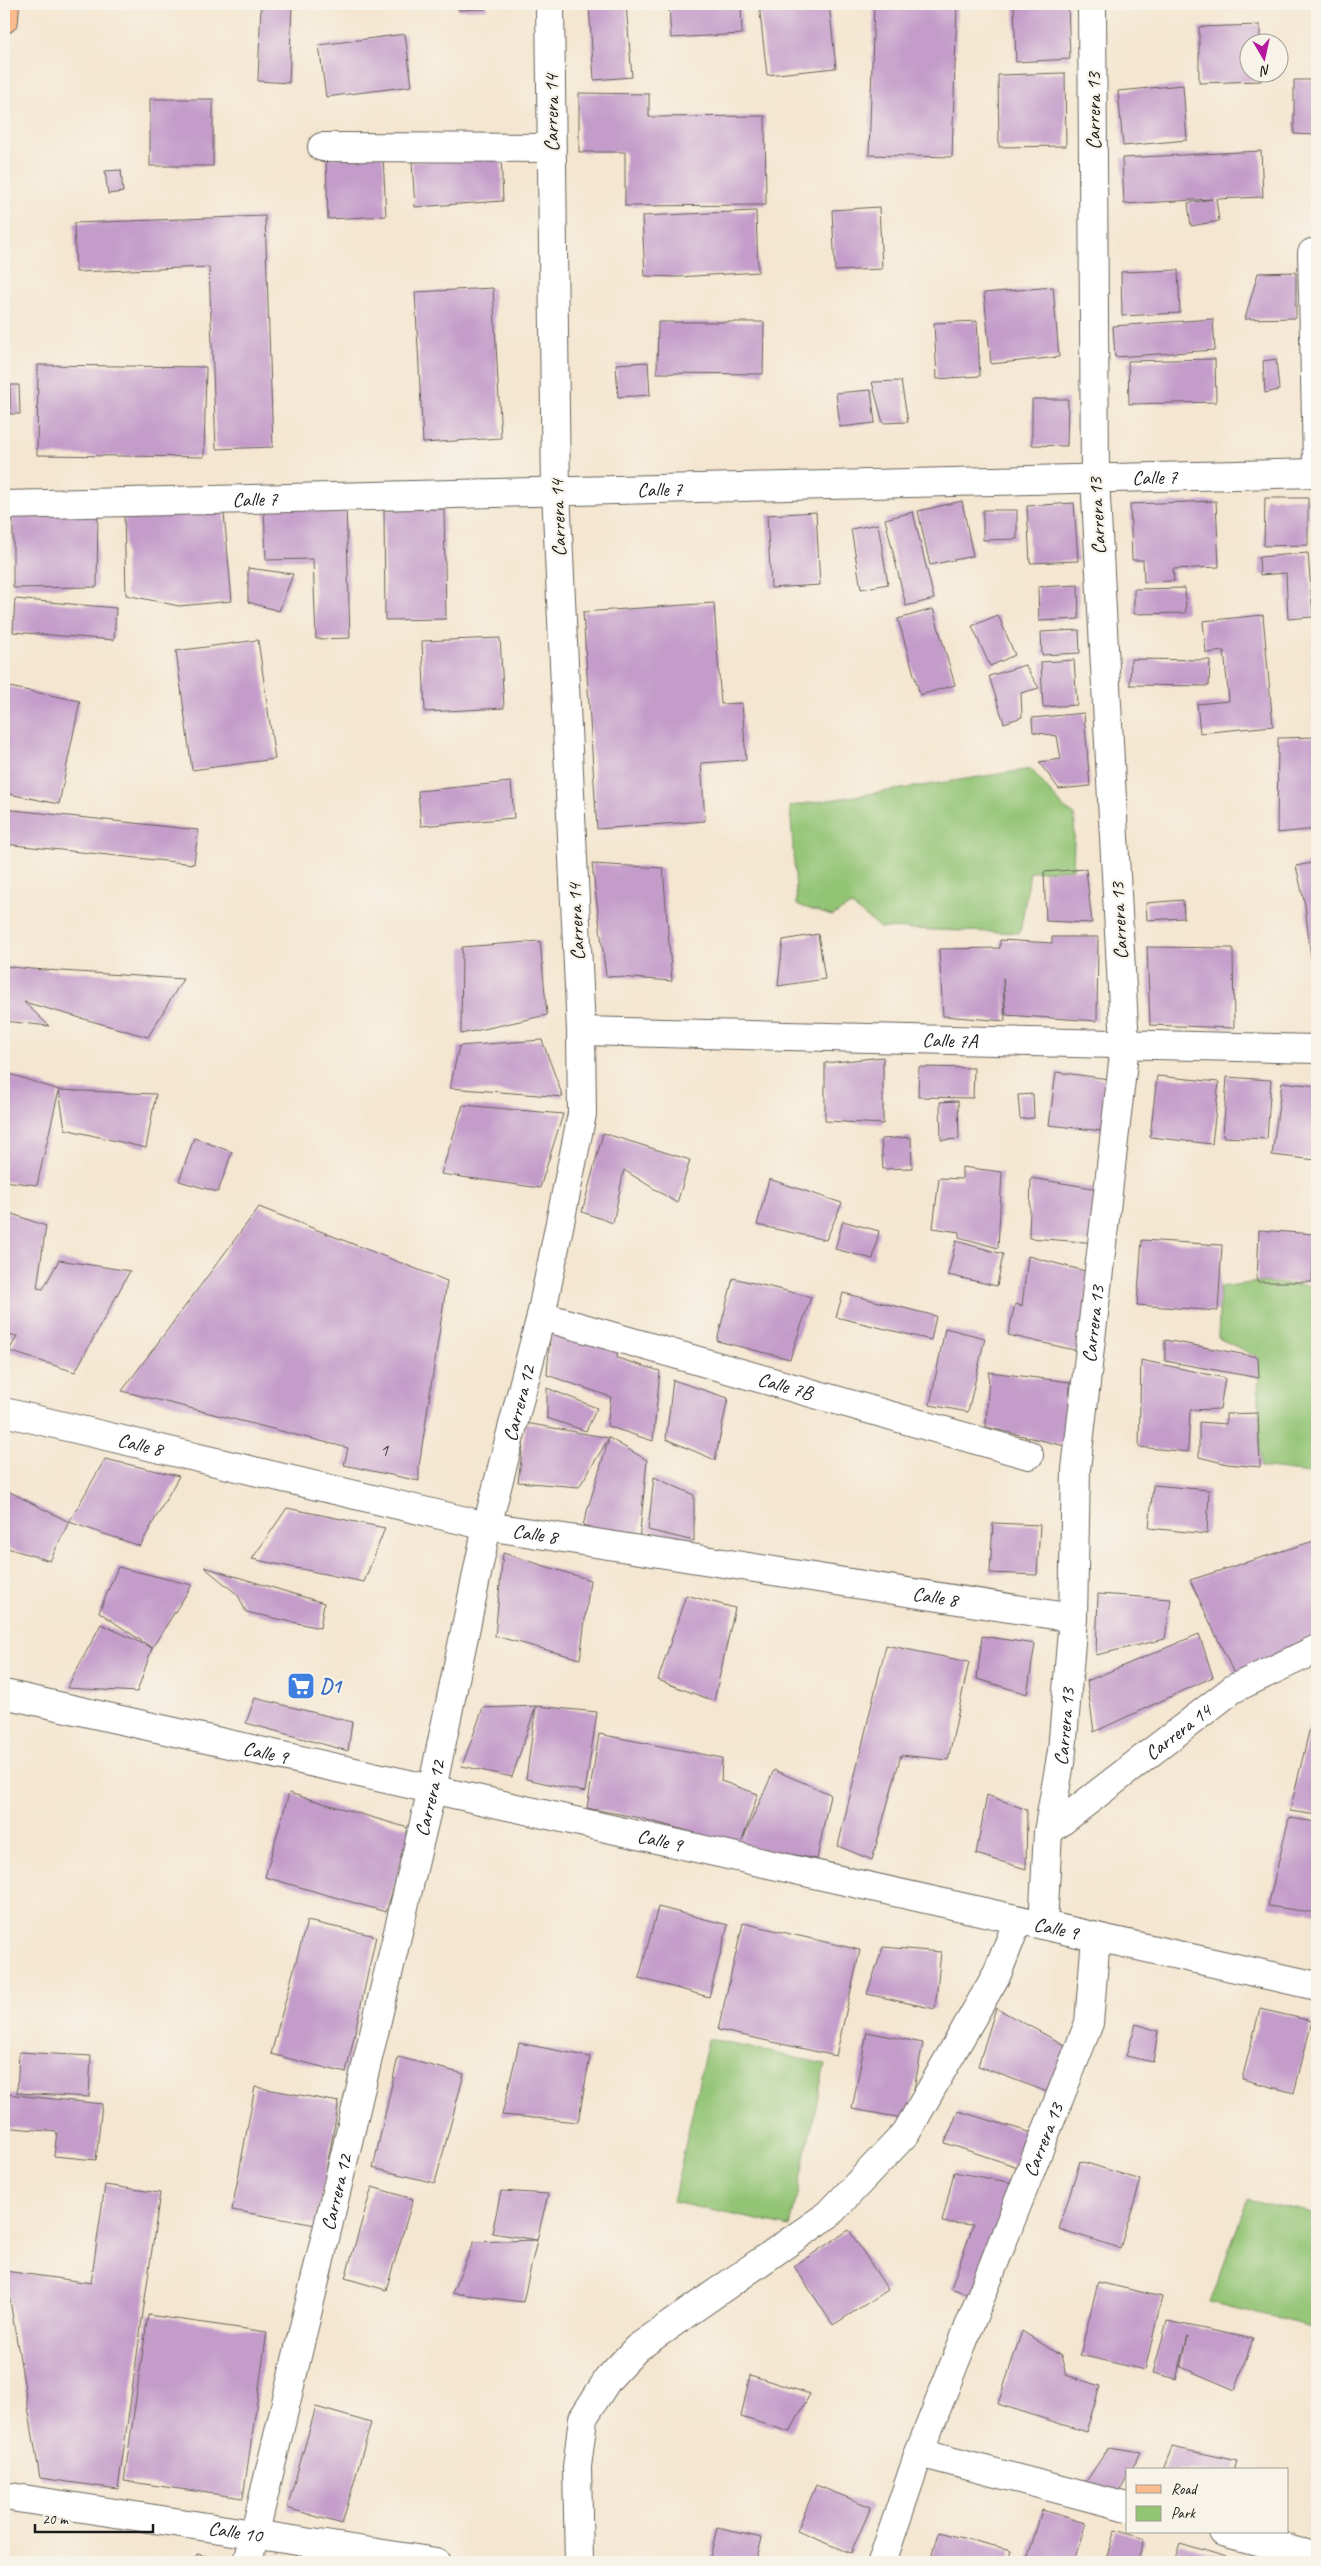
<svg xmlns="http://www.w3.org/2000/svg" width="1321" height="2566" font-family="Caveat,sans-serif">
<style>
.green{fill:#93c474;stroke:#587048}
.building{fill:#c49cca}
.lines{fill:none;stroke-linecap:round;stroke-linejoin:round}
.minor-casing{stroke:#68635b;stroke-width:30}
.major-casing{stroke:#68635b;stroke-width:30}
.minor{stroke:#fff;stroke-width:28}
.major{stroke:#fbbb8d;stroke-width:28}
.labels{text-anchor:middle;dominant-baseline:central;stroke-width:4.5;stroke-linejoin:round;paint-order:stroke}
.number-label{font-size:18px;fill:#463c48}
.street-label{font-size:20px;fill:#1c1c1c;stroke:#f7f3e8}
.shop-label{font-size:20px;font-weight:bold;fill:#366cbe;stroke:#f7f3e8;text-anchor:start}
</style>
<rect width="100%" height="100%" fill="#f7f3e8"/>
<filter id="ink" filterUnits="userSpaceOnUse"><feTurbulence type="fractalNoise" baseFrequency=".02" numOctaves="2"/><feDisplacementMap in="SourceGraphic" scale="10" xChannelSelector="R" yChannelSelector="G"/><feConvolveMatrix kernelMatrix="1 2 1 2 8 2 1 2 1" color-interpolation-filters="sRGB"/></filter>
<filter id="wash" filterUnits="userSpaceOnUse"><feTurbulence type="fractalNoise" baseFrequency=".0096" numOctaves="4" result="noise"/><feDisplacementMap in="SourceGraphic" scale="20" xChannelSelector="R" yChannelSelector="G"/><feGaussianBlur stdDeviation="1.12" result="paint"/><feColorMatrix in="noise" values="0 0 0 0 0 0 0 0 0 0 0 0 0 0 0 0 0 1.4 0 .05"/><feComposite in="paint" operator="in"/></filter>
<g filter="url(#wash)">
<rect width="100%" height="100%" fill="#f4e6d0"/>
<g class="green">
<path d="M1031,769L1064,808L1075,815L1073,869L1030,872L1020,933L880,928L851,905L832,916L797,905L790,806Z"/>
<path d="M1257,1282L1317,1286V1474L1260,1467L1258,1357L1218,1338L1220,1287Z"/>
<path d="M708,2039L825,2064L790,2227L673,2202Z"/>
<path d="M1248,2198L1317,2214V2328L1210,2303Z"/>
</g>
<g id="blocks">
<g class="building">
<path d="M261,4H292L289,83L258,81Z"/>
<path d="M458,4H487V9L458,10Z"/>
<path d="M589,4H626L632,77L594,80Z"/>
<path d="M669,4H741L742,34L671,38Z"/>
<path d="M759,4H829L836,68L767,75Z"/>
<path d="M874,4H957L952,157L869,155Z"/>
<path d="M1014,4H1068L1070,59L1016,62Z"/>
<path d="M1260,25V42H1248V72H1261V81L1199,83V27Z"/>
<path d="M405,34L412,86L326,97L319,45Z"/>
<path d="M1065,73L1066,146L999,147L998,75Z"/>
<path d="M1294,80H1317V135L1294,134Z"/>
<path d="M1183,85L1187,140L1123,146L1118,91Z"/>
<path d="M579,93L649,94V117L765,116L766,205L625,206V152H579Z"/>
<rect x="150" y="99" width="63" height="67"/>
<path d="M1261,151L1263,197L1216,199L1219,221L1191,226L1188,203L1212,199L1124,204L1122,158Z"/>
<path d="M383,155L386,216L328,219L326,158Z"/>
<path d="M501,156L503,201L415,207L412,162Z"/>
<path d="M121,170L123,192L108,194L105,171Z"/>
<path d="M879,207L882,269L835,271L832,210Z"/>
<path d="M756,211L758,272L678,277L645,276L642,216Z"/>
<path d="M265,216L273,447L216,449L209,267L76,272L74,223Z"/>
<path d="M1178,270L1180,313L1122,316L1121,272Z"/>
<path d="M1296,272V318L1245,319L1258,273Z"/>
<path d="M1053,287L1059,357L991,364L984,293Z"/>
<path d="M493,288L501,438L423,443L415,292Z"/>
<path d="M1213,319L1215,350L1115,357L1113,326Z"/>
<path d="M977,321L980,376L937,379L934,323Z"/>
<path d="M658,322H764L763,374L657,373Z"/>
<path d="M1215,359L1216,402L1129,404L1128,361Z"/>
<path d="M1276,359L1279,390L1265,393L1263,361Z"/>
<path d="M648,362L650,395L618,397L616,364Z"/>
<path d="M38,365L206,367L204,457L37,455Z"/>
<path d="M901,381L908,422L883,423L872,382Z"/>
<path d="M10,385H19L20,414H10Z"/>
<path d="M871,390L875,423L840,427L836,393Z"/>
<path d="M1032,399H1068L1067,446L1032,445Z"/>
<path d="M1265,498H1308V545L1264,546Z"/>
<path d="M962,501L973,556L930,565L918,511Z"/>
<path d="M1216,501L1219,567L1173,569L1174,581L1144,582L1143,560H1132L1130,504Z"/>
<path d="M1074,503L1078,561L1030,563L1027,506Z"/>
<path d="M346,504L350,638L316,639L313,559L266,560L264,507Z"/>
<path d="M13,507L98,508L97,587L13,588Z"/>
<path d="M444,509L446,619L385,620L384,510Z"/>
<path d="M983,510H1017V539L983,540Z"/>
<path d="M816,512L820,585L771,588L767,515Z"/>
<path d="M913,512L934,599L906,606L885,519Z"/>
<path d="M124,513H224L232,601L179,606L126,595Z"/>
<path d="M878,524L888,584L861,589L851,529Z"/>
<path d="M1308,553L1313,617L1288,619L1286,573L1260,575L1259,557Z"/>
<path d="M248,568L293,574L279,611L248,602Z"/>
<path d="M1078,585L1079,619L1039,621L1038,587Z"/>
<path d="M1185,588L1186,613L1134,614V589Z"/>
<path d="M15,599L116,608L114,640L13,632Z"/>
<path d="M714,603L721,704L742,703L746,760L701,763L705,821L597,829L583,612Z"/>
<path d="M933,609L955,685L920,695L898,619Z"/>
<path d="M998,615L1015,655L990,666L972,626Z"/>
<path d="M1263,615L1273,726L1200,733L1197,704L1229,701L1224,651L1206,653L1203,621Z"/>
<path d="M1079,630L1080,653L1042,655L1041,632Z"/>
<path d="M500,638L504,708L425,712L422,641Z"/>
<path d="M258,640L275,759L192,770L176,651Z"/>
<path d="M1131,659L1210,660L1209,686L1130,685Z"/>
<path d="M1074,660L1077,705L1043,707L1041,662Z"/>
<path d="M1025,665L1039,688L1021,693L1022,717L1004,723L989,676Z"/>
<path d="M4,686L80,701L59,804L4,793Z"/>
<path d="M1084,713L1090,786L1059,789L1039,762L1061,759L1057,736L1033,732L1032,718Z"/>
<path d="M1317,737V829L1277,833L1278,738Z"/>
<path d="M511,782L514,818L421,826L418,791Z"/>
<path d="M4,809L198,830L194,864L4,844Z"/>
<path d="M1317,862V957L1311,958L1305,905L1296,866Z"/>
<path d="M592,864L663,868L672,981L606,976Z"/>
<path d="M1086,869L1092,923L1046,921L1044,872Z"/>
<path d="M1183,900L1184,918L1147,920L1146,903Z"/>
<path d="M818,934L825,979L778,986L783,940Z"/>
<path d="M1052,937H1098L1097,1021L1006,1015L1003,978L1005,1021L943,1016L939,949L1000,948V940L1052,943Z"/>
<path d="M540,941L547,1015L461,1034L462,947Z"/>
<path d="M1147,947L1233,948L1234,1028L1150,1025Z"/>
<path d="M4,966L31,969L183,979L148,1037L24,1002L49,1026L4,1021Z"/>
<path d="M1314,999H1317V1024H1315Z"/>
<path d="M542,1040L563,1097L450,1088L459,1046Z"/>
<path d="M883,1057V1124L825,1121V1063Z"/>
<path d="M919,1067L974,1068L973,1098L918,1097Z"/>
<path d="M4,1072L59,1090L37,1185L4,1181Z"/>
<path d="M1056,1072L1109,1079L1103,1131L1049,1125Z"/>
<path d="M1157,1076L1219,1082L1212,1144L1150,1137Z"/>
<path d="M1227,1077L1271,1080L1267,1139L1223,1137Z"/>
<path d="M1282,1082L1317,1086L1316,1160L1272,1155Z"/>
<path d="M59,1090L156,1094L146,1148L65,1129Z"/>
<path d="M1033,1094L1034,1118L1020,1119L1018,1095Z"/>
<path d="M958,1101L959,1139L941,1140L940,1102Z"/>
<path d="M463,1105L563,1114L540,1188L441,1174Z"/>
<path d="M603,1133L690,1160L677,1203L624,1170L613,1223L582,1212Z"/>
<path d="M911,1137L912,1168L883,1169L881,1139Z"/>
<path d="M194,1138L232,1152L218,1192L179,1181Z"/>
<path d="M962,1167L1002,1172L998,1248L959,1237V1232L933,1228L939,1178L962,1179Z"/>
<path d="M1031,1178L1099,1189V1243L1029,1238Z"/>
<path d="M769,1179L842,1203L826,1240L757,1225Z"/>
<path d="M259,1207L447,1281L419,1466V1481L344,1465L348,1448L122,1391Z"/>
<path d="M4,1211L46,1226L37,1288L43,1289L59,1260L130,1271L75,1372L9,1351L17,1336L4,1335Z"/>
<path d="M843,1221L879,1231L873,1259L835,1249Z"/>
<path d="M1259,1230L1314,1234L1312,1282H1257Z"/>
<path d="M1142,1240L1222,1245L1218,1311L1137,1305Z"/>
<path d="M956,1241L1003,1254L997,1286L948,1275Z"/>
<path d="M1028,1256L1089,1272L1083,1352L1008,1335L1015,1304L1022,1306Z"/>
<path d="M733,1278L811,1297L790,1359L717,1341Z"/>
<path d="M843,1293L936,1316L931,1340L836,1317Z"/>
<path d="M551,1325L619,1348L617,1358L660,1371L653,1441L607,1426L611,1397L547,1375Z"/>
<path d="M945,1328L985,1338L968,1412L930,1405Z"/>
<path d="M1165,1340L1258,1357L1259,1378L1165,1361Z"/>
<path d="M1141,1360L1225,1378L1220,1409L1190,1410L1188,1452L1139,1447Z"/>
<path d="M989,1372L1070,1382L1069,1447L986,1427Z"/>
<path d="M673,1380L728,1398L715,1460L666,1439Z"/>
<path d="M547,1388L597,1408L586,1431L547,1418Z"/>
<path d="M1258,1413L1260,1467L1227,1464L1199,1457V1422L1226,1424V1414Z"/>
<path d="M526,1423L609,1438L647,1460L639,1542L583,1525L609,1438L579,1487L518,1482Z"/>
<path d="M105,1459L179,1476L140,1546L69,1522L50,1561L4,1547V1489L69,1522Z"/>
<path d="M654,1477L694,1495V1541L648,1530Z"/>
<path d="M1153,1485L1209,1490L1207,1534L1149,1528Z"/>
<path d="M287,1508L385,1528L364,1582L252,1559Z"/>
<path d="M993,1523L1040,1525L1037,1575L990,1573Z"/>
<path d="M1317,1540V1641L1236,1678L1190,1580Z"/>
<path d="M503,1553L590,1580L580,1659L495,1636Z"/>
<path d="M118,1567L192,1585L152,1648L137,1692L67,1688L101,1624L152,1648L99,1612Z"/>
<path d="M204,1567L324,1603L320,1628L246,1612L238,1595Z"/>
<path d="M1098,1594L1171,1599L1165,1639L1096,1655Z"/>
<path d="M686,1595L735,1608L714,1701L658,1680Z"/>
<path d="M1199,1634L1213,1677L1094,1732L1087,1681Z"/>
<path d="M982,1636L1035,1644L1027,1694L977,1679Z"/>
<path d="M886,1645L969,1662L948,1760L901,1755L872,1860L838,1846Z"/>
<path d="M255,1698L352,1722L348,1751L246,1723Z"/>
<path d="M536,1706L597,1712L585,1792L526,1779L536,1706L512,1777L462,1766L483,1708Z"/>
<path d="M1311,1723L1317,1724V1815L1290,1811Z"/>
<path d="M599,1734L722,1758L721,1781L758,1794L742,1841L774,1770L830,1794L817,1859L740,1845L640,1818L587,1808Z"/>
<path d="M289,1793L412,1829L386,1912L265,1877Z"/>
<path d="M987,1795L1027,1810L1026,1869L976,1854Z"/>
<path d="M1289,1818L1317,1822V1913L1268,1906Z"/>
<path d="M658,1907L728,1925L709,1997L639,1978Z"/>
<path d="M307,1921L376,1936L346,2073L271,2054Z"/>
<path d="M743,1923L860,1950L836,2056L718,2030Z"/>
<path d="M883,1947L941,1952L935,2009L867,1994Z"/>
<path d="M996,2008L1070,2048L1053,2094L978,2066Z"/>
<path d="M1260,2009L1312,2021L1294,2093L1242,2079Z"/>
<path d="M1136,2024L1158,2031L1153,2062L1126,2056Z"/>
<path d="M867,2032L923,2043L908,2119L852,2109Z"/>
<path d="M519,2043L590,2057L578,2122L502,2115Z"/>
<path d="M19,2052L91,2056L89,2097L17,2093Z"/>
<path d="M398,2057L464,2074L435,2183L373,2168Z"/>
<path d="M255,2087L339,2102L316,2225L232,2210Z"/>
<path d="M6,2094L102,2104L96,2160L54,2156L57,2132L4,2127Z"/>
<path d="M958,2111L1036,2134L1024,2169L945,2143Z"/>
<path d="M1080,2161L1141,2180L1120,2248L1059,2229Z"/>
<path d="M954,2172L1019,2184L977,2298L951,2288L973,2225L942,2222Z"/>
<path d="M105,2185L160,2193L118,2489L40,2478L5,2271L91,2283Z"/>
<path d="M372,2187L413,2199L386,2290L345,2278Z"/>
<path d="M501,2191L548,2194L537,2240L523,2302L452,2293L474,2242L537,2240L492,2233Z"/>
<path d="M849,2230L888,2290L833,2325L794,2266Z"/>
<path d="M1098,2282L1162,2297L1145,2370L1080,2355Z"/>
<path d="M148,2315L267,2332L243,2498L124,2481Z"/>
<path d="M1167,2321L1253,2339L1235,2390L1181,2367L1188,2336L1176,2379L1153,2373Z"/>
<path d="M1022,2331L1061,2356L1066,2375L1100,2386L1086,2432L998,2404Z"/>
<path d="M750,2375L810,2394L790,2432L741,2417Z"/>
<path d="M316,2407L371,2423L342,2524L287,2508Z"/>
<path d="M1109,2447L1141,2452L1131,2470H1127V2477L1118,2494L1083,2486Z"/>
<path d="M1172,2447L1237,2461L1234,2470H1163Z"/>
<path d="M816,2485L871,2507L851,2553L797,2531Z"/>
<path d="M1042,2510L1086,2523L1074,2562H1035L1027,2560Z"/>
<path d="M717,2528L762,2538L756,2562H709Z"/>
<path d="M1115,2530L1145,2539L1137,2562H1105Z"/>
<path d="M939,2532L1011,2550L1008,2562H931Z"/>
<path d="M1180,2543L1233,2559L1232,2562H1174Z"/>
<path d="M197,2554L229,2561V2562H195Z"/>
</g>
</g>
</g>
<g filter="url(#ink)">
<use href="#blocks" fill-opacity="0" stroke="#68635b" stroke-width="1"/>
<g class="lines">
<defs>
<g id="minor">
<path d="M322,147L551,148"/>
<path d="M1312,253L1317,461"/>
<path id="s1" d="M4,505L1317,473"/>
<path id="s2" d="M581,1031L1317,1049"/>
<path id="s3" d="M541,1316L1029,1455"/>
<path id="s4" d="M4,1412L487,1526L1073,1618"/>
<path id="s5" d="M4,1694L1317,1986"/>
<path id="s6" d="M1048,1832L1233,1689L1317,1649"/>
<path d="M919,2453L1127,2507"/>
<path id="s7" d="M4,2496L436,2562"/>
<path d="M1223,2532L1317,2557"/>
<path id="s8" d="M248,2562L432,1789L487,1526L541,1316L582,1114L581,1031L556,491L550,4"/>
<path d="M579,2562L577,2467L583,2418L608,2379L637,2348L829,2214L906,2133L997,1974L1018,1920"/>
<path id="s9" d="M882,2562L919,2453L1089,2023L1096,1937L1043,1925L1048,1832L1062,1751L1073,1618L1076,1469L1125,1045L1095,478L1092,4"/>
</g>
<path id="major" d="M4,19L5,4"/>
</defs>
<use href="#minor" class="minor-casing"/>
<use href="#major" class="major-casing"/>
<use href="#minor" class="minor"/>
<use href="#major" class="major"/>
</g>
</g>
<defs>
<symbol id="supermarket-square" viewBox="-11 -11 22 22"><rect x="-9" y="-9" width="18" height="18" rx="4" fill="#3f7fe0" stroke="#f7f3e8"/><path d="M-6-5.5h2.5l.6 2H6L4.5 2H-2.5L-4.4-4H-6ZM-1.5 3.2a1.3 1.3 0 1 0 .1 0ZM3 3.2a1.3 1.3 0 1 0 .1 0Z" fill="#fff"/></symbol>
</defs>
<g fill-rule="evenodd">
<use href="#supermarket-square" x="285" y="1670" width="32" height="32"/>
</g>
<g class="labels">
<g class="number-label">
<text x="384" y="1450">1</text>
</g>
<g class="street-label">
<text transform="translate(1093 111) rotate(-90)">Carrera 13</text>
<text transform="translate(551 113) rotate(-90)">Carrera 14</text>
<text stroke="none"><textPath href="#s1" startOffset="1151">Calle 7</textPath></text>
<text stroke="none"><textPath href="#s1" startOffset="656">Calle 7</textPath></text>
<text stroke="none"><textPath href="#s1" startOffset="251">Calle 7</textPath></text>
<text transform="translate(1097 516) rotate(-93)">Carrera 13</text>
<text transform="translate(558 518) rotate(-92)">Carrera 14</text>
<text transform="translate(1119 921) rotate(-93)">Carrera 13</text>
<text transform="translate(576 922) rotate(-93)">Carrera 14</text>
<text stroke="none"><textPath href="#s2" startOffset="369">Calle 7A</textPath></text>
<text stroke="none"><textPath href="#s9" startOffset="1322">Carrera 13</textPath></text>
<text stroke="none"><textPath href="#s3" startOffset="254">Calle 7B</textPath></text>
<text stroke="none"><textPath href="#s8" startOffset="1190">Carrera 12</textPath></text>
<text stroke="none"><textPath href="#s4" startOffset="140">Calle 8</textPath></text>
<text stroke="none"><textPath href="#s4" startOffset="545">Calle 8</textPath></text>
<text stroke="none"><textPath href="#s4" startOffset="950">Calle 8</textPath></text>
<text stroke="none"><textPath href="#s9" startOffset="918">Carrera 13</textPath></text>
<text stroke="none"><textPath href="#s6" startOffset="164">Carrera 14</textPath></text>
<text stroke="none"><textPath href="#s5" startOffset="268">Calle 9</textPath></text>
<text stroke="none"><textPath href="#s8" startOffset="785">Carrera 12</textPath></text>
<text stroke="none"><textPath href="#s5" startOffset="672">Calle 9</textPath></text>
<text stroke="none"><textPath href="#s5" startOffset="1078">Calle 9</textPath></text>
<text stroke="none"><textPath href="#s9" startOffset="452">Carrera 13</textPath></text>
<text stroke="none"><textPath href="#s8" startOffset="380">Carrera 12</textPath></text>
<text stroke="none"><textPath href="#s7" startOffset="234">Calle 10</textPath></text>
</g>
<g class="shop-label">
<text x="320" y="1686">D1</text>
</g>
</g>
<rect width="1321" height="2566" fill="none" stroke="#f7f3e8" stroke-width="20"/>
<rect x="1126" y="2468" width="162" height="65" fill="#f7f3e8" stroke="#9f9d96"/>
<rect x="1136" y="2485" width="25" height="8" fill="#fbbb8d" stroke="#9f9d96"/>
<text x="1171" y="2494" font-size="15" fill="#1c1c1c">Road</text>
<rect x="1136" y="2506" width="25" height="15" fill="#93c474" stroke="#9f9d96"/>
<text x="1171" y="2518" font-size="15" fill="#1c1c1c">Park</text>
<g transform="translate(1264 58) rotate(171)"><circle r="24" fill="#f7f3e8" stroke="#9f9d96"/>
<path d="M0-4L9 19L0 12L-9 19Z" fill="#b5179e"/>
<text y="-8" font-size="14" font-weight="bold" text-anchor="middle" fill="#1c1c1c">N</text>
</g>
<path d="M35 2524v8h118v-8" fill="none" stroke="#1c1c1c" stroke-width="2.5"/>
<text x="42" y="2524" font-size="15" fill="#1c1c1c" stroke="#f7f3e8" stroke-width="4" paint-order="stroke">20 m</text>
</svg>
